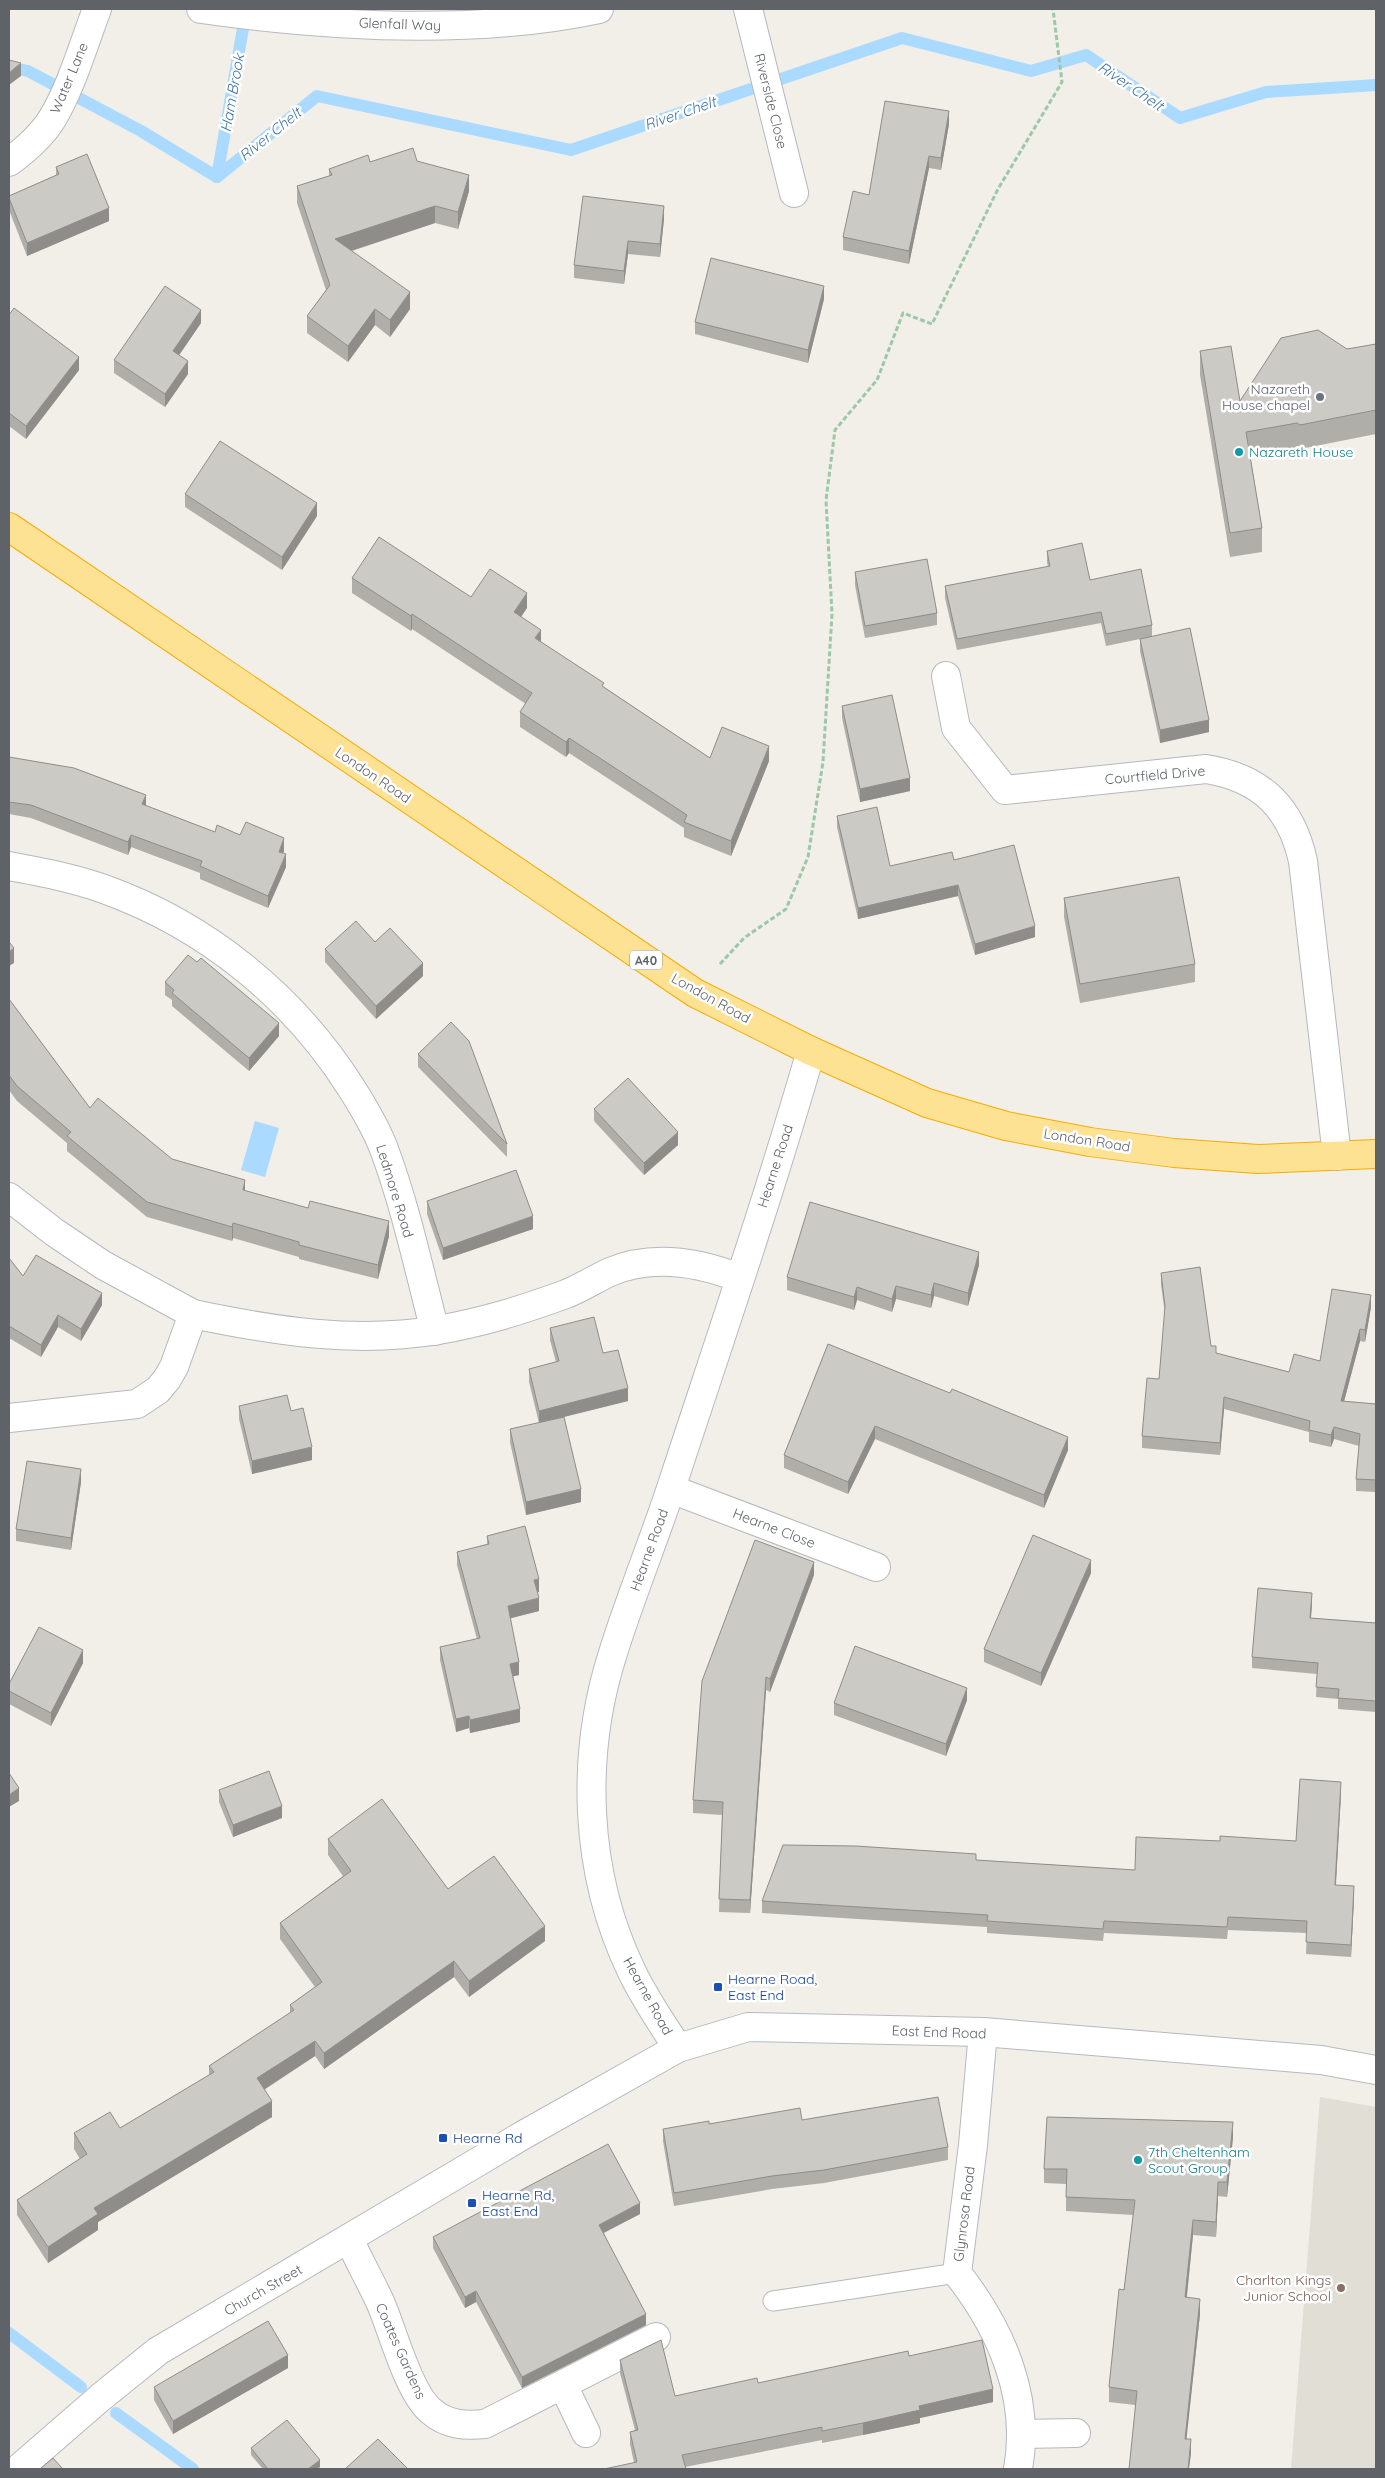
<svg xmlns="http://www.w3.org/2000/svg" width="1385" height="2478" font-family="Quicksand,sans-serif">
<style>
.education{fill:#e1ded6}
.water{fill:#aadaff}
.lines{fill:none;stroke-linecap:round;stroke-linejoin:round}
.stream{stroke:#aadaff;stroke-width:12}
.lane-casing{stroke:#b5b8bc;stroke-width:21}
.street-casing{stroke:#b5b8bc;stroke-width:30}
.secondary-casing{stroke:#b6babf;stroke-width:30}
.highway-casing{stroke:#f9ab00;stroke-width:30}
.path{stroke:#9cc7a9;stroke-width:3;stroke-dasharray:5 2.5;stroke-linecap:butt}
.lane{stroke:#fff;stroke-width:19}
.street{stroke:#fff;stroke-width:28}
.secondary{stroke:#fff;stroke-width:28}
.highway{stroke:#fde293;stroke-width:28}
.wall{fill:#afaea9}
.shaded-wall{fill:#8f8d8a}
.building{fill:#cccac5;stroke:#8f8d8a}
.worship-dot{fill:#6b7280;stroke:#fff;stroke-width:2}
.culture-dot{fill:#0f9aa8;stroke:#fff;stroke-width:2}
.transit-dot{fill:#1a4fb4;stroke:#fff;stroke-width:2}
.education-dot{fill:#8d6e63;stroke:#fff;stroke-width:2}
.labels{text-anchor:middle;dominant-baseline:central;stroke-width:5;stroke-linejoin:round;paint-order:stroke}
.shield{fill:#fff;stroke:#8f9295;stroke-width:1}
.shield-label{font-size:12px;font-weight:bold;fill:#5f6368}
.street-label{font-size:14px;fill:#5f6368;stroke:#fff}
.worship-label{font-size:14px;fill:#5b616d;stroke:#fff;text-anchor:end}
.culture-label{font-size:14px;fill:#0d838f;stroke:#fff;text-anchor:start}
.transit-label{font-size:14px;fill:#164399;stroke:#fff;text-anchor:start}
.education-label{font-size:14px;fill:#785e54;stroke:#fff;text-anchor:end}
.water-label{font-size:15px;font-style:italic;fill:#4174aa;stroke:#fff}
</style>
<rect width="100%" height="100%" fill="#f1efe8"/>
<path class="education" d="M1320,2097L1376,2107V2469H1291Z"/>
<path class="water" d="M255,1121L279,1128L265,1177L241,1170Z"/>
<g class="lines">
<g class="stream">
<path d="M9,67L28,71L141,131L217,177L317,96L571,150L902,38L1031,71L1086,55L1180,118L1266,92L1376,85"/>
<path d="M217,177L246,11"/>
<path d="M9,2333L81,2387"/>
<path d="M116,2413L193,2469"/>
</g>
<defs>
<path id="lane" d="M773,2301L957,2273"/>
<g id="street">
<path d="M748,9L794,193"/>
<path d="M9,162C24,151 42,135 52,119C71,88 84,43 97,9"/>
<path d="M946,676L956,728L1005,790L1206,769C1261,778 1291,807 1303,861L1337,1156"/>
<path d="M9,866C41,872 73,878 104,889C207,926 294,997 352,1089C364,1108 376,1128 384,1149C406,1208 419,1270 435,1331"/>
<path d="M9,1197L54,1232L103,1265L193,1314"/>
<path d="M9,1418L137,1404L158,1390L167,1379L174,1367L193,1314C274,1331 356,1344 438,1330C484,1322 522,1310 566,1294C581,1288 595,1279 610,1272C653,1254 698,1262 739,1278"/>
<path d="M671,1489L876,1567"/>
<path d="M983,2032L973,2145L957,2273C1001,2329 1031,2397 1018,2469"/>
<path d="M349,2239C359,2261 371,2282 381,2304C393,2332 409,2393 431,2411C447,2425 465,2426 485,2424L656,2337"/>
<path d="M563,2385L586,2433"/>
<path d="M1021,2434L1076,2433"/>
</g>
<g id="secondary">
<path d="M201,9C329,27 472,36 599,9"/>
<path d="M678,2048C662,2024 645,1999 632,1972C584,1873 580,1756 613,1653C632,1592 657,1533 676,1473C722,1333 770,1193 811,1051"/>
<path d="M18,2469L101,2397L158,2351L525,2134L678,2048L748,2027L983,2032L1321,2060L1376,2070"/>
</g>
<path id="highway" d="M9,527L695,993L811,1051L927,1103L1006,1126L1090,1142L1174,1153L1258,1159L1376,1154"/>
</defs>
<use href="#lane" class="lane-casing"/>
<use href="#street" class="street-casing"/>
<use href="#secondary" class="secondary-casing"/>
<use href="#highway" class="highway-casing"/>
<path class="path" d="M720,964L744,938L786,909L808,857L823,762L832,614L826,500L835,430L877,380L903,313L932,324L998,189L1062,82L1053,9"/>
<use href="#lane" class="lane"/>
<use href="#street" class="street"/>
<use href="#secondary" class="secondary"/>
<use href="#highway" class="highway"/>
</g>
<g class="wall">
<path d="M949,124L941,170L929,168L909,264L843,250V237L869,195Z"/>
<path d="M417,161L469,191L458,229L435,223L352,251L410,309L390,337L375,325L348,362L307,333V316L326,290L297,203V186L329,176V169L370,162Z"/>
<path d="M56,167L109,221L27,256L9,210V196L56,175Z"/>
<path d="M664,219L660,257L628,254L624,284L574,278V265Z"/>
<path d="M824,299L808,363L695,334V322Z"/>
<path d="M9,315L79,370L26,439L9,426Z"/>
<path d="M201,323L179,355L188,374L165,407L114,373V360Z"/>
<path d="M1376,344V434L1300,449L1297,447L1250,455L1262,528V552L1230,557L1200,375V351L1240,401L1347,349Z"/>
<path d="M185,494L317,516L282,570L185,507Z"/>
<path d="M1047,551L1090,580L1152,625V636L1209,732L1160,743L1140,651V639L1106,646L1101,623L957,650L945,598V586L1048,567L1047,562Z"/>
<path d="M855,572L937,613V625L865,638L855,585Z"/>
<path d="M352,578L471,597L527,608L521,617L541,642L604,687L710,758L769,761L731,856L684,837V828L569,753L566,757L520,727V712L526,704L412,629L411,631L352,593Z"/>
<path d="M842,706L910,791L860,802L842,718Z"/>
<path d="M9,757L146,806L215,832L240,835L284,851L283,853L286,867L268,908L200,879V873L131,847L128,855L31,818L9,814Z"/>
<path d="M837,816L890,866L954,860L1035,937L975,955L958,896L858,919L837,827Z"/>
<path d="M1064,898L1195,964V982L1080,1003L1064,917Z"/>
<path d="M375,942L423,976L376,1019L325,962V949Z"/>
<path d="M165,982L279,1036L249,1071L172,1006V1000L165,995Z"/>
<path d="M9,999L90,1108L172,1159L245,1191L389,1236L378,1279L299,1259V1257L233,1238L232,1241L147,1217L67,1151V1143L17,1101L9,1090Z"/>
<path d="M418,1054L507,1144V1157L418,1067Z"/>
<path d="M594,1109L678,1145L644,1175L594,1121Z"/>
<path d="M427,1201L533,1229L443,1260L427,1214Z"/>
<path d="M9,1258L23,1276L102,1305L81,1341L58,1327L41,1357L9,1338Z"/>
<path d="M979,1265L968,1306L934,1296L931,1308L896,1299L892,1312L857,1300L854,1310L787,1290V1277Z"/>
<path d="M1161,1273L1216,1353L1289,1372L1320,1361L1371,1307L1365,1342L1360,1341L1344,1401L1376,1404V1492L1356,1491V1479L1359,1446L1334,1439L1331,1447L1309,1442V1432L1224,1409L1220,1455L1142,1448V1436L1159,1379L1165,1314L1161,1285Z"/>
<path d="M550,1328L603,1353L628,1401L564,1417L581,1502L526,1515L510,1442V1429L539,1423L529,1382V1369L556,1362L550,1340Z"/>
<path d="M828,1344L1068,1450L1044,1508L875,1439L848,1494L784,1468V1455Z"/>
<path d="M239,1406L291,1411L312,1460L252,1474L239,1419Z"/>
<path d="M81,1482L71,1550L16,1541V1529Z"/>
<path d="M487,1536L539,1592H537L539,1611L510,1618L519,1675L513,1676L520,1722L470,1733L469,1728L456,1732L440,1660V1647L477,1639L457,1565V1552L487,1544Z"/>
<path d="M1091,1573L1041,1686L984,1662V1649Z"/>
<path d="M814,1575L770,1692L766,1690L750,1913L719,1912L722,1815L693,1813V1800Z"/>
<path d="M1312,1603L1311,1618L1376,1623V1712L1338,1709V1699L1316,1697L1317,1674L1252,1668V1657Z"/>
<path d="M83,1663L51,1726L9,1704V1684Z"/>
<path d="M967,1700L946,1756L834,1715V1703Z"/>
<path d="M219,1790L282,1818L233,1837L219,1802Z"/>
<path d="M1341,1794L1336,1885L1354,1898L1351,1957L1306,1954L1307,1933L1228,1930L1227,1939L1104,1933L1103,1941L987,1933V1927L762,1913V1901L976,1860L1135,1870L1220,1841H1296Z"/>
<path d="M328,1839L448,1889L545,1941L469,1997L454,1977L324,2069L315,2056L264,2090L272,2117L98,2222V2230L48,2263L17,2215V2200L80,2159L74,2149V2133L120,2128L209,2075V2066L290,2013V2005L315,1987L280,1939V1923L343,1876L328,1855Z"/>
<path d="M802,2120L948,2147V2160L824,2183L772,2189L674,2206L663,2141V2129L709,2124Z"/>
<path d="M1233,2137L1227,2197L1218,2196L1216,2237L1193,2235L1187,2297L1200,2314L1186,2439L1191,2454L1135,2405L1109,2402V2387L1124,2290L1133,2215L1066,2211V2184L1044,2183V2169Z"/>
<path d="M640,2214L604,2233L646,2325L522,2388L476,2302L465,2308L433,2248V2237Z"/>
<path d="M909,2356L993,2402L920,2418V2423L863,2435L822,2443V2440L685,2467L634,2463L630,2444V2432L635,2430L620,2373V2360L675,2396L758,2383Z"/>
<path d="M288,2368L173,2434L154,2400V2387Z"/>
<path d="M251,2448L320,2467L316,2469H263L251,2455Z"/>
</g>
<g class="shaded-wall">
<path d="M21,63V76L9,85V73Z"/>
<path d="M949,111V124L941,170V158Z"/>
<path d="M929,156V168L909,264V251Z"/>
<path d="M469,175V191L458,229V212Z"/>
<path d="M435,206V223L335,256V239Z"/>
<path d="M664,206V219L660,257V244Z"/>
<path d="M109,208V221L27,256V243Z"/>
<path d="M628,241V254L624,284V271Z"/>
<path d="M824,286V299L808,363V350Z"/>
<path d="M410,292V309L390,337V320Z"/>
<path d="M375,309V325L348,362V346Z"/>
<path d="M201,310V323L173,364V351Z"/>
<path d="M79,357V370L26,439V426Z"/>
<path d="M188,361V374L165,407V394Z"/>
<path d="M317,503V516L282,570V557Z"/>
<path d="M527,593V608L514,627V612Z"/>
<path d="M412,614V629L411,631V616Z"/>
<path d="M541,630V645L535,638Z"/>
<path d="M1209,720V732L1160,743V730Z"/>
<path d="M569,738V753L566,757V742Z"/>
<path d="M769,746V761L731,856V841Z"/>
<path d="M910,778V791L860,802V789Z"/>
<path d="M146,795V807L142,804Z"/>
<path d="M131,835V847L128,855V842Z"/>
<path d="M284,838V851L279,865V852Z"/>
<path d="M286,854V867L268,908V896Z"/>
<path d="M958,885V896L858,919V908Z"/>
<path d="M1035,926V937L975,955V944Z"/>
<path d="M14,948V963L9,966V952Z"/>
<path d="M423,963V976L376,1019V1006Z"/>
<path d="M279,1023V1036L249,1071V1058Z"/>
<path d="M678,1132V1145L644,1175V1163Z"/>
<path d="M245,1180V1195L243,1190Z"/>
<path d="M533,1216V1229L443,1260V1248Z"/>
<path d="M389,1221V1236L378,1279V1265Z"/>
<path d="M233,1223V1238L232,1241V1227Z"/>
<path d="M979,1252V1265L968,1306V1293Z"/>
<path d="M934,1283V1296L931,1308V1295Z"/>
<path d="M896,1286V1299L892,1312V1299Z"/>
<path d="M857,1287V1300L854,1310V1297Z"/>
<path d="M102,1293V1305L81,1341V1329Z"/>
<path d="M1371,1295V1307L1365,1342V1330Z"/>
<path d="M58,1315V1327L41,1357V1345Z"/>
<path d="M1360,1329V1341L1341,1413V1401Z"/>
<path d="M628,1388V1401L539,1423V1411Z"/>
<path d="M1224,1397V1409L1220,1455V1443Z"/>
<path d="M875,1426V1439L848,1494V1482Z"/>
<path d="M1334,1427V1439L1331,1447V1435Z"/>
<path d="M1068,1437V1450L1044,1508V1495Z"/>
<path d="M312,1447V1460L252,1474V1461Z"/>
<path d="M81,1469V1482L71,1550V1538Z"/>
<path d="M581,1489V1502L526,1515V1502Z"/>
<path d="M1091,1560V1573L1041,1686V1673Z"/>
<path d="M814,1562V1575L770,1692V1679Z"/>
<path d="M539,1579V1592L534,1593V1580Z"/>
<path d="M1312,1593V1603L1310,1629V1618Z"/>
<path d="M539,1598V1611L508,1619V1606Z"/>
<path d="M83,1650V1663L51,1726V1713Z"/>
<path d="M519,1662V1675L510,1677V1664Z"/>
<path d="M766,1677V1690L750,1913V1900Z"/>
<path d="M967,1688V1700L946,1756V1744Z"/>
<path d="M520,1709V1722L470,1733V1720Z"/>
<path d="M469,1716V1728L456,1732V1719Z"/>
<path d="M1341,1782V1794L1335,1897V1885Z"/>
<path d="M19,1788V1801L9,1807V1795Z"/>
<path d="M282,1806V1818L233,1837V1825Z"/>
<path d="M1354,1886V1898L1351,1957V1945Z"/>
<path d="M545,1926V1941L469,1997V1981Z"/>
<path d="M454,1961V1977L324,2069V2053Z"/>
<path d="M315,2041V2056L257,2094V2078Z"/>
<path d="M272,2101V2117L98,2222V2230L48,2263V2247L94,2208Z"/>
<path d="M1233,2122V2137L1227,2197V2182Z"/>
<path d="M1218,2182V2196L1216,2237V2222Z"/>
<path d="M640,2203V2214L599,2235V2225Z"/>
<path d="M1193,2220V2235L1185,2312V2297Z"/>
<path d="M476,2291V2302L465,2308V2297Z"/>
<path d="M1200,2299V2314L1185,2453V2439Z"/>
<path d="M646,2314V2325L522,2388V2377Z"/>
<path d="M288,2355V2368L173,2434V2421Z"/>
<path d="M993,2389V2402L920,2418V2423L863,2435V2423L919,2406Z"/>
<path d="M1191,2439V2454L1189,2469H1188Z"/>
<path d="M320,2460V2467L316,2469H308Z"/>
</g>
<g class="building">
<path d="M9,60L21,63L9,73Z"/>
<path d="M885,101L949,111L941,158L929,156L909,251L843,237L853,191L869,195Z"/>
<path d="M413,148L417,161L469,175L458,212L435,206L335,239L410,292L390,320L375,309L348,346L307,316L330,285L297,186L332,175L329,169L368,155L370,162Z"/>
<path d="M87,154L109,208L27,243L9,198V196L59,174L56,167Z"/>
<path d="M583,196L664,206L660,244L628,241L624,271L574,265Z"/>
<path d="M711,258L824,286L808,350L695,322Z"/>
<path d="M165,286L201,310L173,351L188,361L165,394L114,360Z"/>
<path d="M14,308L79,357L26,426L9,413V315Z"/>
<path d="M1318,330L1347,349L1376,344V410L1300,425L1297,423L1246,432L1262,528L1230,533L1200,351L1231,346L1240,401L1281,338Z"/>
<path d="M220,441L317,503L282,557L185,494Z"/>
<path d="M379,537L471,597L490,569L527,593L514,612L541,630L535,638L604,683L602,686L710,758L722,727L769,746L731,841L684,822L687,815L569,738L566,742L520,712L532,693L412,614L411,616L352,578Z"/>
<path d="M1082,543L1090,580L1141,569L1152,625L1106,634L1101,612L957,639L945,586L1050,566L1047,551Z"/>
<path d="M927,559L937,613L865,626L855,572Z"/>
<path d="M1190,628L1209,720L1160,730L1140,639Z"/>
<path d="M892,695L910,778L860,789L842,706Z"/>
<path d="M9,757L74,768L146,795L142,804L215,832L217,825L240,835L246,822L284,838L279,852L286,854L268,896L200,866L202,861L131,835L128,842L31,805L9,802Z"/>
<path d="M877,807L890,866L952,852L954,860L1014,845L1035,926L975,944L958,885L858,908L837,816Z"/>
<path d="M1179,877L1195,964L1080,984L1064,898Z"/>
<path d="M356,921L375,942L390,928L423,963L376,1006L325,949Z"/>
<path d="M9,942L14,948L9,952Z"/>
<path d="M188,955L197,962L201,958L279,1023L249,1058L172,993L174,990L165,982Z"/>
<path d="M9,999L90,1108L98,1098L172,1159L245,1180L243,1190L308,1208L310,1201L389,1221L378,1265L299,1245V1242L233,1223L232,1227L147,1202L67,1136L71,1132L17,1086L9,1075Z"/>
<path d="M451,1022L469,1041L507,1144L418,1054Z"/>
<path d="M628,1078L678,1132L644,1163L594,1109Z"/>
<path d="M516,1170L533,1216L443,1248L427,1201Z"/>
<path d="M810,1202L979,1252L968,1293L934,1283L931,1295L896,1286L892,1299L857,1287L854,1297L787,1277Z"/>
<path d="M36,1255L102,1293L81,1329L58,1315L41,1345L9,1326V1258L23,1276Z"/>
<path d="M1200,1267L1211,1346H1216V1353L1289,1372L1294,1354L1320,1361L1332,1289L1371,1295L1365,1330L1360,1329L1341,1401L1376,1404V1480L1356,1479L1360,1434L1334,1427L1331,1435L1309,1430L1310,1421L1224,1397L1220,1443L1142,1436L1147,1378L1159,1379L1165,1306L1161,1273Z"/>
<path d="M594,1317L603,1353L618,1350L628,1388L539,1411L529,1369L559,1361L550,1328Z"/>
<path d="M828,1344L950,1393L952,1389L1068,1437L1044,1495L875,1426L848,1482L784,1455Z"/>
<path d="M287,1395L291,1411L303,1408L312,1447L252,1461L239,1406Z"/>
<path d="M564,1417L581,1489L526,1502L510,1429Z"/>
<path d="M27,1461L81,1469L71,1538L16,1529Z"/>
<path d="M525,1526L539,1579L534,1580L539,1598L508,1606L519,1662L510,1664L520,1709L470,1720L469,1716L456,1719L440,1647L480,1638L457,1552L489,1544L487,1536Z"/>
<path d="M1033,1535L1091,1560L1041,1673L984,1649Z"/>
<path d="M755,1540L814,1562L770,1679L766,1677L750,1900L719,1899L723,1802L693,1800L702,1681Z"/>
<path d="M1258,1588L1312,1593L1310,1618L1376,1623V1701L1338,1698L1339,1689L1316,1687L1318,1663L1252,1657Z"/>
<path d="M39,1627L83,1650L51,1713L9,1691V1684Z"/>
<path d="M855,1646L967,1688L946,1744L834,1703Z"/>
<path d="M269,1771L282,1806L233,1825L219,1790Z"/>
<path d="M9,1773L19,1788L9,1795Z"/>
<path d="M1300,1779L1341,1782L1335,1885L1354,1886L1351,1945L1306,1942L1307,1921L1228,1917L1227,1927L1104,1921L1103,1929L987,1921L988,1915L762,1901L783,1845L856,1846L976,1854V1860L1135,1870L1136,1837L1220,1841V1836L1296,1841Z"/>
<path d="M382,1799L448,1889L494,1856L545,1926L469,1981L454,1961L324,2053L315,2041L257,2078L272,2101L94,2208L98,2214L48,2247L17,2200L87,2154L74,2133L110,2112L120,2128L214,2072L209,2066L294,2010L290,2005L322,1982L280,1923L351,1871L328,1839Z"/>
<path d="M938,2097L948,2147L824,2170L772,2176L674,2193L663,2129L709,2121V2124L800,2108L802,2120Z"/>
<path d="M1047,2117L1233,2122L1227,2182H1218L1216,2222L1193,2220L1185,2297L1200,2299L1185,2439H1191L1188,2469H1129L1137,2391L1109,2387L1119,2289L1124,2290L1135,2200L1066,2197L1067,2169H1044Z"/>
<path d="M608,2144L640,2203L599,2225L646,2314L522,2377L476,2291L465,2297L433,2237Z"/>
<path d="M268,2321L288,2355L173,2421L154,2387Z"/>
<path d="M661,2340L675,2396L757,2378L758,2383L908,2351L909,2356L982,2340L993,2389L919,2406L920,2410L863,2423L822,2431V2427L682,2455L686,2469H604L637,2462L630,2432L638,2430L620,2360Z"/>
<path d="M287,2420L320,2460L308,2469H268L251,2448Z"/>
<path d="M378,2439L408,2469H345Z"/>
<path d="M53,2458L63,2469H40Z"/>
</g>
<circle class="worship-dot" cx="1320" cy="397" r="5"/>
<g class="culture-dot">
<circle cx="1239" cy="452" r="5"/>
<circle cx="1138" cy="2160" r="5"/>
</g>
<g class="transit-dot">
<rect x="713" y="1982" width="10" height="10" rx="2.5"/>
<rect x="438" y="2133" width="10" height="10" rx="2.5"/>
<rect x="467" y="2198" width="10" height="10" rx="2.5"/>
</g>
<circle class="education-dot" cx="1341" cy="2288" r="5"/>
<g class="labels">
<rect class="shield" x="630" y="950.5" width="32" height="19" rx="4"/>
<g class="shield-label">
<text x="646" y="960">A40</text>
</g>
<g class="street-label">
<text transform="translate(400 24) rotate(2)">Glenfall Way</text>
<text transform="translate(69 78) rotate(-67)">Water Lane</text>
<text transform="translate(771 101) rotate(76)">Riverside Close</text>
<text transform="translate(373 775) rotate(34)">London Road</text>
<text transform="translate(1155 775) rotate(-5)">Courtfield Drive</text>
<text transform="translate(711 998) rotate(29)">London Road</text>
<text transform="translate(1087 1140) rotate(9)">London Road</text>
<text transform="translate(775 1166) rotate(-72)">Hearne Road</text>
<text transform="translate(395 1191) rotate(73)">Ledmore Road</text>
<text transform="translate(774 1528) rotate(21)">Hearne Close</text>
<text transform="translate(649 1550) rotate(-70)">Hearne Road</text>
<text transform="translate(648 1996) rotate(61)">Hearne Road</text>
<text transform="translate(939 2032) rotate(2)">East End Road</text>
<text transform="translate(964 2214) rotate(-83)">Glynrosa Road</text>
<text transform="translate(263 2290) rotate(-30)">Church Street</text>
<text transform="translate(401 2351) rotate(66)">Coates Gardens</text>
</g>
<g class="worship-label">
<text x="1310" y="389">Nazareth<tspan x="1310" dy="16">House chapel</tspan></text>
</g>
<g class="culture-label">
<text x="1249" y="452">Nazareth House</text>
<text x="1148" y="2152">7th Cheltenham<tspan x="1148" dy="16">Scout Group</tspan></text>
</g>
<g class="transit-label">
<text x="728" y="1979">Hearne Road,<tspan x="728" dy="16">East End</tspan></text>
<text x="453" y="2138">Hearne Rd</text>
<text x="482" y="2195">Hearne Rd,<tspan x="482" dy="16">East End</tspan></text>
</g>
<g class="education-label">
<text x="1331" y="2280">Charlton Kings<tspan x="1331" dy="16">Junior School</tspan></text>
</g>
<g class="water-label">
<text transform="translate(1131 86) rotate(34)">River Chelt</text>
<text transform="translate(232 93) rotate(-80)">Ham Brook</text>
<text transform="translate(680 113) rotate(-19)">River Chelt</text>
<text transform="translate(270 134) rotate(-39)">River Chelt</text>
</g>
</g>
<rect width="1385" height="2478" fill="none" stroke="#5f6368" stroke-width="20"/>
</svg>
